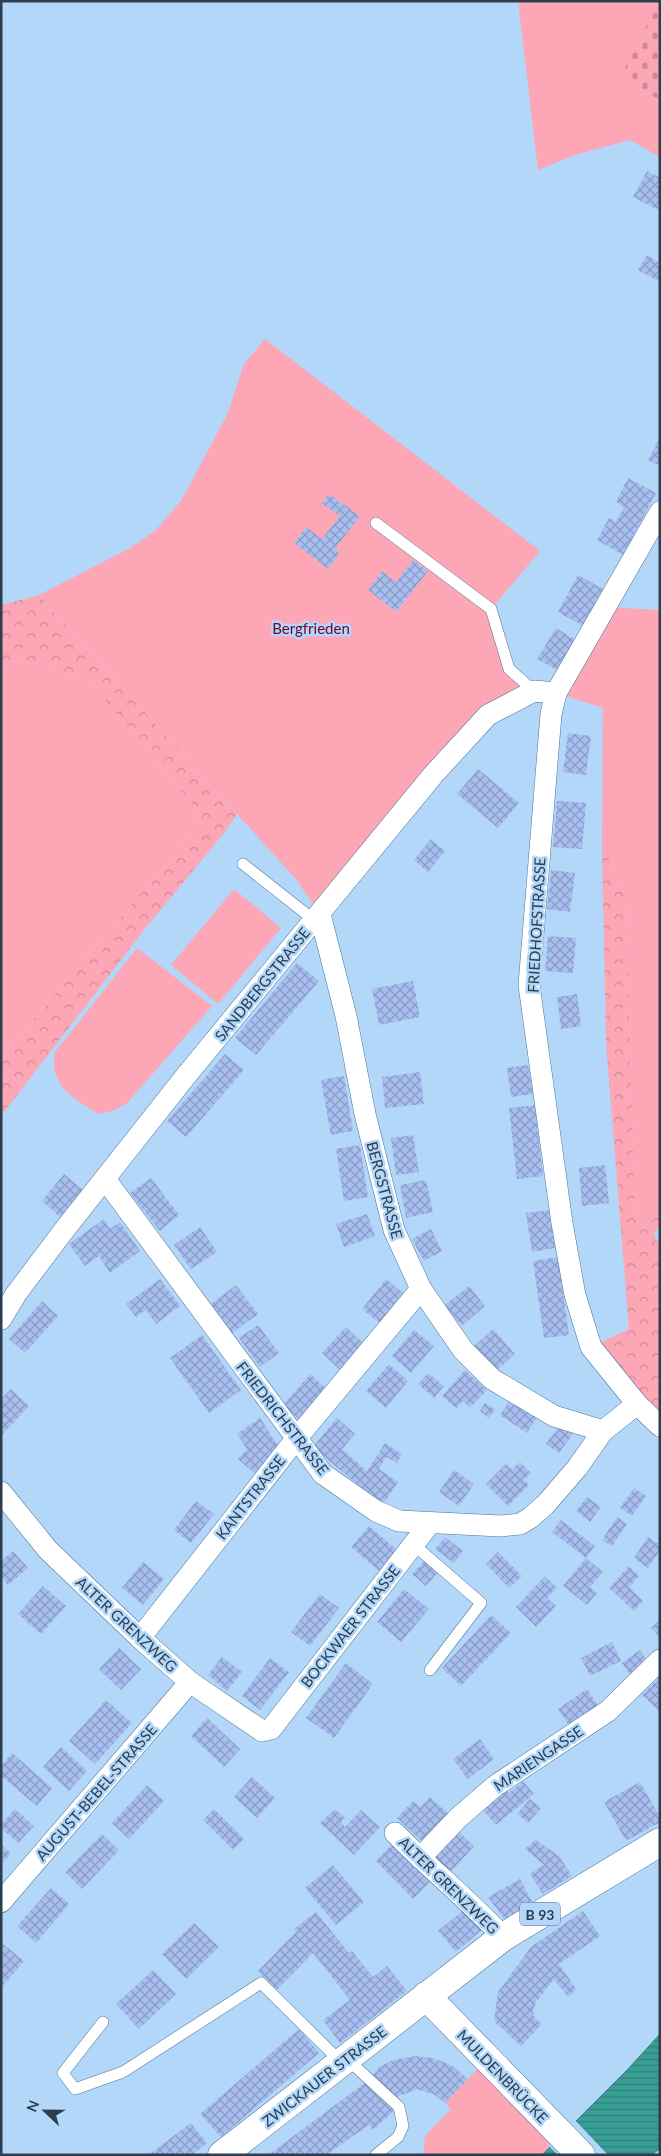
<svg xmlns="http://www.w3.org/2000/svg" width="661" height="2156" font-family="Lato,sans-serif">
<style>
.green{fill:#fda6b6}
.forest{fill:url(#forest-crowns)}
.cemetery{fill:url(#cemetery-stones)}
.water{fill:url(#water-rules);stroke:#358180}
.pier{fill:#b3d7f9}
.building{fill:url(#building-cross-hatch)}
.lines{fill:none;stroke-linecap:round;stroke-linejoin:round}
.service-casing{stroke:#4c759b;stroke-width:12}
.minor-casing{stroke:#4c759b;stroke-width:22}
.secondary-casing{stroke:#4c759b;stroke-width:29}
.primary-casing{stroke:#4c759b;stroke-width:29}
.service{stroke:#fff;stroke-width:11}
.minor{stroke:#fff;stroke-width:21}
.secondary{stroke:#fff;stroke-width:28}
.primary{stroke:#fff;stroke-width:28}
.labels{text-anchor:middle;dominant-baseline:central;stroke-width:5;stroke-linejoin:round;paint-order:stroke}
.shield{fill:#b3d7f9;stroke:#546c82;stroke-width:1}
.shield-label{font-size:14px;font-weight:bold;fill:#2c3e4f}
.park-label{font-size:15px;fill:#760030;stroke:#b3d7f9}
.street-label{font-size:15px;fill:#2c3e4f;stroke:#b3d7f9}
</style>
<defs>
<pattern id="forest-crowns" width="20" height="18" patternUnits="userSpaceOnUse" patternTransform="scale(1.25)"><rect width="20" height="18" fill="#fda6b6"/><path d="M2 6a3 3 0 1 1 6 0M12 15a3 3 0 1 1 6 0" fill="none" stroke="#cd8996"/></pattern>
<pattern id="cemetery-stones" width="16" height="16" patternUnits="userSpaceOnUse" patternTransform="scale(1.25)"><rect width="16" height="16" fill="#fda6b6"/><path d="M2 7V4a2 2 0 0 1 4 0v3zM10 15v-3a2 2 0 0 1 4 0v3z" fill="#cd8996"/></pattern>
<pattern id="water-rules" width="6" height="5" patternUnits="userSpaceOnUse" patternTransform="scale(1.25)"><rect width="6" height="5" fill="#399e95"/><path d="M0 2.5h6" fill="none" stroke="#30827c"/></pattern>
<pattern id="building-cross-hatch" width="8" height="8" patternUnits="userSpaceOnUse" patternTransform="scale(1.25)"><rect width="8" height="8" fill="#a8bef0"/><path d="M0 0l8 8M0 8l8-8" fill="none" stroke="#899cc5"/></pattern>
</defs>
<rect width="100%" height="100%" fill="#b3d7f9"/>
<g class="green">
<path d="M518,1H659L621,78L660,100V157L630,140L575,155L538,170Z"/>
<path d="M265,339L540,551L491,609L509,669L534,691L488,715L320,914L295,878L39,595L130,548L155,531L181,501L228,413L244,364Z"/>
<path d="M606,607L660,610V1214L644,1228L635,1220L626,897L602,845L603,708L556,693Z"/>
<path d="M1,661L28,662L88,680L200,813L199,826L1,1057Z"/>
<path d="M234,889L281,928L218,1004L171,965Z"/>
<path d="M137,948L212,1006L127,1103L113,1111L99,1114C74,1099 48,1085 55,1052Z"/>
<path d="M487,2059L561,2135L542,2155H423L425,2136L451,2109L445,2103Z"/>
</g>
<g class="forest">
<path d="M39,595L237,814L224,833L144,930L1,1116V1057L199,826L200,813L88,680L28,662L1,661V605Z"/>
<path d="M602,845L626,897L635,1220L644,1228L660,1214V1225L654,1234L660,1248V1426L591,1347L629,1329L606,1043Z"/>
</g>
<path class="cemetery" d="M659,1H660V100L620,78Z"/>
<path class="water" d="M660,2034V2148L652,2155H542L629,2068Z"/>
<path class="pier" d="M574,2119L608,2155H558L548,2145Z"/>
<g class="building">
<path d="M647,171L660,178L658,210L633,197Z"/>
<path d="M647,255L660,263V282L638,270Z"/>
<path d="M660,437V466L648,460Z"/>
<path d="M628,478L656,493L623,555L597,540L609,518L616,522L624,507L616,502Z"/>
<path d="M329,494L360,516L335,549L340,553L328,569L294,543L306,527L322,539L340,516L322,503Z"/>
<path d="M413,560L428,571L396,612L368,590L382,571L396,582Z"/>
<path d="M578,575L605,590L585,627L558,612Z"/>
<path d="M556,628L577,641L559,671L537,659Z"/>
<path d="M568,733L591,736L586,775L563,772Z"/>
<path d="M478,769L519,803L498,828L457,794Z"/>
<path d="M557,801L586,803L582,849L553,847Z"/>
<path d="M431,839L445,851L428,872L414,860Z"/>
<path d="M551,870L575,873L570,912L547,909Z"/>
<path d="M548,936L576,938L573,973L545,971Z"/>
<path d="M297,963L319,981L256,1055L235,1038Z"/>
<path d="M413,981L420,1017L379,1025L372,989Z"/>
<path d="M577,994L581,1026L561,1029L557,997Z"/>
<path d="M225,1054L244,1070L186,1137L167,1121Z"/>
<path d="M528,1065L533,1094L511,1097L507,1068Z"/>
<path d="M420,1072L424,1104L385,1108L382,1077Z"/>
<path d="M344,1076L353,1131L331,1135L321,1080Z"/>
<path d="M535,1105L543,1176L517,1179L509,1108Z"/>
<path d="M413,1135L419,1172L396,1175L391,1138Z"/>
<path d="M360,1145L368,1197L344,1201L336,1149Z"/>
<path d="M605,1165L609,1203L582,1206L579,1168Z"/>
<path d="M64,1174L83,1190L60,1217L42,1201Z"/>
<path d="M151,1178L179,1215L160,1231L130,1193Z"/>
<path d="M426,1180L433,1212L406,1218L400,1185Z"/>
<path d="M549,1210L555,1248L532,1252L526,1213Z"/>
<path d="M367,1214L375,1236L344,1247L336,1224Z"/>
<path d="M104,1219L110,1229L120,1222L140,1251L110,1273L99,1256L85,1266L69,1244Z"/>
<path d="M200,1227L217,1252L191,1269L174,1245Z"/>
<path d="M431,1229L442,1251L424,1261L412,1239Z"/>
<path d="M558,1257L569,1335L544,1338L533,1261Z"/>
<path d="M160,1279L180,1306L156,1324L146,1310L136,1317L126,1304Z"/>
<path d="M386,1279L403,1293L380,1323L362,1309Z"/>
<path d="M236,1285L258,1314L232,1333L211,1304Z"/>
<path d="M469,1286L485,1306L462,1326L445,1305Z"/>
<path d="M42,1301L58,1316L25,1353L9,1339Z"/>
<path d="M258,1325L279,1353L260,1367L239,1338Z"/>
<path d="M346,1327L364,1344L340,1370L322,1353Z"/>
<path d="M493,1329L515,1354L496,1371L474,1346Z"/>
<path d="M414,1330L434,1346L411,1373L392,1356Z"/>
<path d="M202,1335L241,1390L209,1413L170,1358Z"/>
<path d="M389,1364L408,1381L386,1408L366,1391Z"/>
<path d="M465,1370L487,1390L470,1408L463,1401L456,1408L442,1396Z"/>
<path d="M428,1373L444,1386L434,1398L418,1384Z"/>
<path d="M310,1374L327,1389L300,1420L283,1405Z"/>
<path d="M11,1389L29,1406L1,1436V1399Z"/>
<path d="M513,1395L540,1413L527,1433L500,1415Z"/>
<path d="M485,1403L495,1409L489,1418L480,1411Z"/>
<path d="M260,1418L281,1450L259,1477L238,1459L247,1449L237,1434Z"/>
<path d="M337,1418L355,1434L342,1449L367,1471L385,1443L402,1454L397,1463L386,1457L379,1469L398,1482L384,1503L358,1485L313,1447Z"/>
<path d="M562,1422L575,1431L559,1453L546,1444Z"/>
<path d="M520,1462L531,1473L524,1480L529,1485L508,1506L486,1484L506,1464L512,1469Z"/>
<path d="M454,1470L474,1484L459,1506L439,1492Z"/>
<path d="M634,1488L646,1496L632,1516L620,1508Z"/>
<path d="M587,1497L601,1507L590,1522L576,1511Z"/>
<path d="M196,1501L214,1514L191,1543L174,1530Z"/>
<path d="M617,1517L627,1524L612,1546L602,1540Z"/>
<path d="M561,1520L595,1546L586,1558L552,1532Z"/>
<path d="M369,1526L397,1550L379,1571L351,1547Z"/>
<path d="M445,1537L463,1551L454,1563L435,1549Z"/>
<path d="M648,1537L660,1545V1551L648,1568L634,1558Z"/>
<path d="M13,1551L28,1568L8,1585L1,1577V1561Z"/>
<path d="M498,1552L522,1576L509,1588L486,1564Z"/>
<path d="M586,1558L603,1572L590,1587L597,1593L587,1605L563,1586Z"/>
<path d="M425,1560L438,1572L426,1586L412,1574Z"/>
<path d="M143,1562L164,1579L143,1605L122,1588Z"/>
<path d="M629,1566L639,1576L629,1587L643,1601L634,1611L609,1588Z"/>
<path d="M545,1576L557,1588L547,1598L556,1606L536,1627L516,1607Z"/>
<path d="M43,1586L66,1606L41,1634L18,1614Z"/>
<path d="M404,1589L429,1609L401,1642L377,1622Z"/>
<path d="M320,1594L339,1608L310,1646L291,1632Z"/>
<path d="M491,1615L511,1633L461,1686L442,1668Z"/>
<path d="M660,1620V1638L651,1628Z"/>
<path d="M612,1642L621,1661L590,1676L581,1658Z"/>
<path d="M119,1648L141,1669L121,1690L99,1669Z"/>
<path d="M640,1650L649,1664L631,1676L622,1663Z"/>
<path d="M222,1657L242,1672L227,1691L208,1675Z"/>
<path d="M270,1658L289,1672L260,1710L242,1696Z"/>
<path d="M346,1663L373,1684L334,1738L306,1718Z"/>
<path d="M660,1677V1712L642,1695Z"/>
<path d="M587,1689L601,1710L572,1730L558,1709Z"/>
<path d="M106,1700L132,1723L95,1764L69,1741Z"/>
<path d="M207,1718L240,1749L224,1767L191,1736Z"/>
<path d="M480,1739L494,1759L468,1779L453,1759Z"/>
<path d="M61,1747L87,1771L69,1791L43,1767Z"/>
<path d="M12,1753L52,1788L37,1806L1,1776V1766Z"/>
<path d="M252,1777L275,1798L257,1818L234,1797Z"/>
<path d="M523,1781L534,1794L496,1825L483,1810L506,1790L509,1793Z"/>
<path d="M640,1782L660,1817V1822L626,1841L604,1802Z"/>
<path d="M147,1785L164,1801L129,1839L112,1823Z"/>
<path d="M430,1797L449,1814L423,1842L397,1818L413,1801L420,1807Z"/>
<path d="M530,1799L541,1808L528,1823L517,1814Z"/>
<path d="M15,1809L34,1826L18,1843L1,1828V1824Z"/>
<path d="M214,1809L244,1839L233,1850L203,1820Z"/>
<path d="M335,1809L345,1818L341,1822L345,1827L361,1810L380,1827L354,1855L320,1823Z"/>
<path d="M458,1831L474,1846L449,1874L433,1859Z"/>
<path d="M102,1834L119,1850L82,1889L65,1872Z"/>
<path d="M536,1840L559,1856L572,1876L543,1894L530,1874L544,1865L525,1849Z"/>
<path d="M394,1842L432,1880L413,1899L376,1861Z"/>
<path d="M1,1845L11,1853L1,1865Z"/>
<path d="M333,1865L364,1902L336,1925L305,1888Z"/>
<path d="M520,1879L533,1904L514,1918L503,1917L488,1897Z"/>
<path d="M51,1888L69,1904L36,1943L17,1926Z"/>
<path d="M467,1907L484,1928L456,1952L438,1931Z"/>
<path d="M583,1911L600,1936L559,1964L576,1989L568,1997L554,1979L536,2002L533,2011L534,2017L542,2024L521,2046L494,2021L498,1992L531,1947Z"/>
<path d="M316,1912L349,1953L352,1951L373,1977L387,1966L407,1991L340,2043L323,2020L350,2000L313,1953L277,1990L258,1971L296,1932L294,1929Z"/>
<path d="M194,1923L219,1947L186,1979L162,1954Z"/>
<path d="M2,1943L24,1961L1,1988V1944Z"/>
<path d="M153,1970L176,1994L139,2029L116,2004Z"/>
<path d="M299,2029L319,2053L221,2137L200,2114Z"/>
<path d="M415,2056L432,2058L446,2063L454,2067L468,2079L445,2103L435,2095L417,2089L397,2097L373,2075L379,2067L394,2060Z"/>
<path d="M366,2082L395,2110L373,2130L369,2125L326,2155H268Z"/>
<path d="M191,2123L207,2143L192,2155H148Z"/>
</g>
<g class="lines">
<defs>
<g id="service">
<path d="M376,523L491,609L509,669L534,691"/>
<path d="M243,864L314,920"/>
<path d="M413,1544L481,1603L430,1670"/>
<path d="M103,2022L63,2073L75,2089L123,2072L261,1983L341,2062"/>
<path d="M346,2058L399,2107L403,2126L398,2137L376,2155"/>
</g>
<g id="minor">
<path d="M660,512L556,693L551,714L529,985L562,1223L575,1295L591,1347L637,1404L660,1426"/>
<path d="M320,914L346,1016L365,1114L394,1230L421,1289L463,1350L492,1379L554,1416L603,1431"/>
<path d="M105,1179L323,1474L376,1511L399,1521L501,1526L520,1524L530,1518L545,1505L577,1468L603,1431L637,1404"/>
<path d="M1,1319L16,1294L65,1229L185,1077L433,775L488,715L534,691L556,693"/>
<path d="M1,1492L48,1550L140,1638L190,1682L262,1731L271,1729L430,1523"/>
<path d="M140,1638L296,1439L421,1289"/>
<path d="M395,1833C430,1869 469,1900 503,1937"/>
<path d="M420,1858L458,1818L495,1786L608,1711L660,1660"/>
<path d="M1,1902L190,1682"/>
</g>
<path id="secondary" d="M426,1996L581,2155"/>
<path id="primary" d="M222,2155L503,1937L660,1842"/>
</defs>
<use href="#service" class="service-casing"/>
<use href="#minor" class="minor-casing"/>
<use href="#secondary" class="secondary-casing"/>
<use href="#primary" class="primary-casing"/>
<use href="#service" class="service"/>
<use href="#minor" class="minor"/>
<use href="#secondary" class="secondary"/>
<use href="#primary" class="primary"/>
</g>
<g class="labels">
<rect class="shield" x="520" y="1902.5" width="40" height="23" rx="4"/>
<g class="shield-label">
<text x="540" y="1914">B 93</text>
</g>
<g class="park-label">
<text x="311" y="628">Bergfrieden</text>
</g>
<g class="street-label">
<text transform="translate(536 925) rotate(-87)">FRIEDHOFSTRASSE</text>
<text transform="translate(262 984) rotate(-51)">SANDBERGSTRASSE</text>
<text transform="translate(385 1190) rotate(75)">BERGSTRASSE</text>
<text transform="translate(283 1418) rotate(52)">FRIEDRICHSTRASSE</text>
<text transform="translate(250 1497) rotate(-52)">KANTSTRASSE</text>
<text transform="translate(127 1624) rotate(43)">ALTER GRENZWEG</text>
<text transform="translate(350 1626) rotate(-52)">BOCKWAER STRASSE</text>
<text transform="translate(538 1758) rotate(-34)">MARIENGASSE</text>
<text transform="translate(96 1792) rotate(-49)">AUGUST-BEBEL-STRASSE</text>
<text transform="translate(449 1885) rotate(44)">ALTER GRENZWEG</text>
<text transform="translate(324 2076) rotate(-38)">ZWICKAUER STRASSE</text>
<text transform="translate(503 2076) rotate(46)">MULDENBRÜCKE</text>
</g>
</g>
<rect width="661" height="2156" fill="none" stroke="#2c3e4f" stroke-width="5"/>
<g transform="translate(45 2111) rotate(292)" stroke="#b3d7f9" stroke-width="4" paint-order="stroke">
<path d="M0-4L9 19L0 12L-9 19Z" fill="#2c3e4f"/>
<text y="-8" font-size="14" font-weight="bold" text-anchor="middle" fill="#2c3e4f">N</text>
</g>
</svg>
